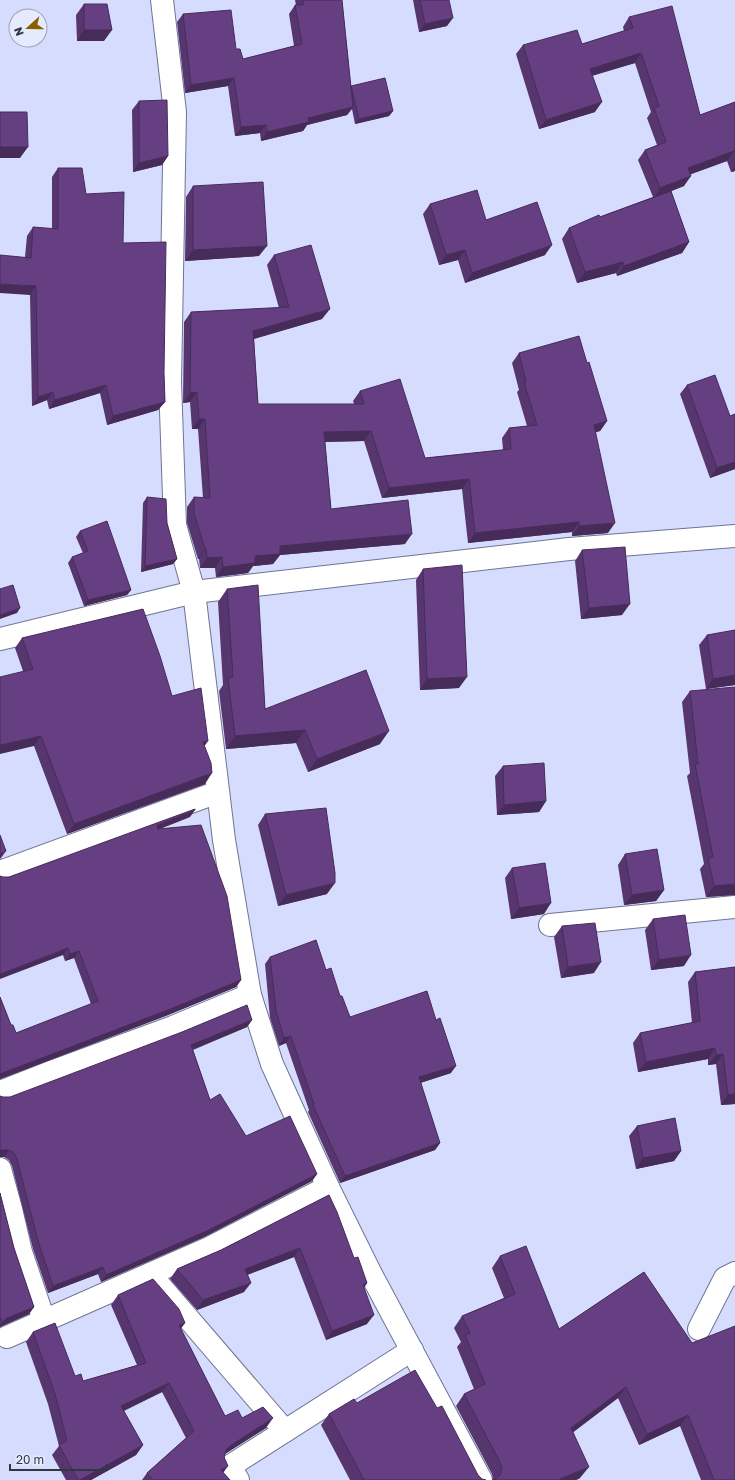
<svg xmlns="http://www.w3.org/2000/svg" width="735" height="1480" font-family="'Golos Text',sans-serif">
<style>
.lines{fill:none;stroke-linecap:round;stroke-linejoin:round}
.street-casing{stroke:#6f7592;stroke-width:24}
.street{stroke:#fff;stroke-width:22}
.wall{fill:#57366f}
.shaded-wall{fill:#472c5a}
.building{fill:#653f81;stroke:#472c5a}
</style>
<rect width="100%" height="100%" fill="#d6dcfd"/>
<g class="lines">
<defs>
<g id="street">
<path d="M162,0L175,112L170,382L175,525L194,592L224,840L250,995L272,1064L328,1187L372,1276L481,1480"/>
<path d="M0,639L194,592L569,549L735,536"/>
<path d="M0,872L218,792"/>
<path d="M550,925L735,907"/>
<path d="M0,1092L51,1072L173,1027L250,995"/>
<path d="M0,1169L11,1209L21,1252L44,1320"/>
<path d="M150,1274L285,1431"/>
<path d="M699,1329L725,1278L735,1273"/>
<path d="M7,1337L209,1248L328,1187"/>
<path d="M238,1480L230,1466L412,1350"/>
</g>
</defs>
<use href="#street" class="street-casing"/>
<use href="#street" class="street"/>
</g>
<g class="wall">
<path d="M295,0H342L351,87L393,111L389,116L355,124L352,109L347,115L307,125L303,131L261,141L260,133L235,136L228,86L185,93L177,22L183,14L236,49L243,59L294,46L289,14L295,5H296Z"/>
<path d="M413,0H449L447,26L419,32Z"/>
<path d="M84,4L104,41H77L76,15Z"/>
<path d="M629,17L700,115L735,102V171L731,172L727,161L690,174L684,186L671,191L689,242L682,253L617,276L616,273L577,283L562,239L569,228L653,197L638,160L645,150L657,145L647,118L651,112L635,63L592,76L595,112L539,129L516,54L523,45L582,44L624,31L623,27Z"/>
<path d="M139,101L168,156L162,165L133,172L132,110Z"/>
<path d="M58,168L86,194L123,243L164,373L165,402L158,410L107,425L100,393L49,409L47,400L32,406L30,295L25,257L27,236L33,227L52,229V177Z"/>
<path d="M193,186L259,256L185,261L186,197Z"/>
<path d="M430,204L486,220L545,255L465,283L458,260L439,265L423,214Z"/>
<path d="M274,255L322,319L254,339L258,404H354L353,401L360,391L425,458L503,450L502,438L509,428L527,426L517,392L519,390L512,363L519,353L607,421L600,431L595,432L608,533L572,536V532L468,543L462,489L382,498L364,441L325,442L331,509L405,544L280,555L273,564L253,566L248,573L216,577L215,568H200L199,559H198L187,523V507L194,497L203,498L198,429H192L190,402L183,403L184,322L191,312L279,308L267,265Z"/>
<path d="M687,385L730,416L735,414V469L710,478L680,394Z"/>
<path d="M147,497L167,523L177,559L173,564L141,572L143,503Z"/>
<path d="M80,531L131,590L127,595L84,606L68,563L72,557L83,553L76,537Z"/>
<path d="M582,550L622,615L581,619L575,561Z"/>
<path d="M423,569L459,688L420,690L416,580Z"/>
<path d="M227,589L265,709L380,744L308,772L296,743L226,749L219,691L223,685L218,602Z"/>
<path d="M707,635L735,685L706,689L699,645Z"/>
<path d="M22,638L172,696L204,746L205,784L67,834L34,746L23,671L15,648Z"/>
<path d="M690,691L734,895L706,897L700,869L704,864L687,776L690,773L682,702Z"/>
<path d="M503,766L546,801L539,812L497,815L495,776Z"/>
<path d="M265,814L327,894L278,906L258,825Z"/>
<path d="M190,817L159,829L241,980L236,987L168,1015L0,1079V997L11,1025L16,1033L91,1004L74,958L65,961L63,955L3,877H9Z"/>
<path d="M625,854L664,890L656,901L624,905L618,865Z"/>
<path d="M512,868L544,914L511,919L505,878Z"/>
<path d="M653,919L684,966L651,970L645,930Z"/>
<path d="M562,926L594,973L561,978L554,937Z"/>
<path d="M270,957L326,970L340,996L350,1017L451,1073L420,1083L440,1143L435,1150L340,1183L308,1112L309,1110L286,1043L279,1046L270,1018L265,964Z"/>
<path d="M735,967V1104L721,1105L716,1064L708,1065V1059L638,1072L633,1043L640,1033L692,1023L688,982L695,972Z"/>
<path d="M252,1020L247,1027L193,1050L210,1100L246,1136L317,1174L312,1181L204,1237L101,1282L98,1274L48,1293L33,1249L12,1166L9,1160L4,1157L3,1097H10Z"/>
<path d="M637,1126L681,1151L674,1161L636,1169L629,1136Z"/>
<path d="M0,1193L14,1248L34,1307L29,1314L2,1326L0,1327Z"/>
<path d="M329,1195L354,1258L367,1283L364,1288L367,1324L326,1340L294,1257L247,1275L244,1292L197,1310L170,1279L177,1269L221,1250Z"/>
<path d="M500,1256L559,1329L644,1272L735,1480H701L680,1426L639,1445L618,1398L573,1432L580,1478L576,1480H492H493L492,1474L456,1406L464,1394L474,1389L457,1347L461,1342L454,1328L462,1316L504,1298L492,1268Z"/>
<path d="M118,1295L181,1329L225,1416L242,1418L266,1428L225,1454L223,1473L230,1480H142L147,1473L186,1438L162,1392L124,1411L143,1445L136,1455L91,1480H66L52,1455L59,1446L48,1404L26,1342L33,1332L75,1376L83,1381L137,1365L111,1305Z"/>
<path d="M357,1403L437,1408L478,1475L482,1479L486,1480H350L321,1425L329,1414Z"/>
</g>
<g class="shaded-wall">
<path d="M453,18L447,26L419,32L425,24Z"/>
<path d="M84,30H112L104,41H77Z"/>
<path d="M641,53L635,63L583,78L590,69Z"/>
<path d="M234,78L228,86L185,93L191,85Z"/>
<path d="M602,102L595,112L539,129L546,120Z"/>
<path d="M353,107L347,115L307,125L303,131L261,141L267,132L308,118Z"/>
<path d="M393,111L389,116L355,124L359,119Z"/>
<path d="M266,125L260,133L235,136L241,127Z"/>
<path d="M0,147H28L20,158H0Z"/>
<path d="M734,151L727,161L681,178L688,168Z"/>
<path d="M168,156L162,165L133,172L139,163Z"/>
<path d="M735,167V171L731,172Z"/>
<path d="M691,176L684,186L654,198L660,188Z"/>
<path d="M689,242L682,253L617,276L624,266Z"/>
<path d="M552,245L545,255L465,283L472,273Z"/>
<path d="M267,246L259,256L185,261L193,250Z"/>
<path d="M465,250L458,260L439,265L446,255Z"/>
<path d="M623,262L616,273L577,283L585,272Z"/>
<path d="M0,284L36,286L30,295L0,293Z"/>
<path d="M330,309L322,319L246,341L253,331Z"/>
<path d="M106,385L100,393L49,409L55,400Z"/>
<path d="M53,392L47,400L32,406L38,397Z"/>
<path d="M197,392L190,402L183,403L190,393Z"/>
<path d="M165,402L158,410L107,425L113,416Z"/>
<path d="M199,419H205L198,429H192Z"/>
<path d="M607,421L600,431L587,435L594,425Z"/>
<path d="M371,431L364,441L317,442L324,432Z"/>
<path d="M735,462V469L710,478L717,468Z"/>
<path d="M469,479L462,489L382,498L389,488Z"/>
<path d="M579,522L572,532L468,543L475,533Z"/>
<path d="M615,523L608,533L572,536L579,526Z"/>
<path d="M412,534L405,544L280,555L273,564L253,566L248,573L216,577L223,567L255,556L280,546Z"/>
<path d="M206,548L199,559H198L205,549Z"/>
<path d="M222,557L215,568H200L207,558Z"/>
<path d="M177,559L173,564L141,572L145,566Z"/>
<path d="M131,590L127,595L84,606L88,600Z"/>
<path d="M630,604L622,615L581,619L589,608Z"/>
<path d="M20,608L17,613L0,619V615Z"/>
<path d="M735,675V685L706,689L713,679Z"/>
<path d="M467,677L459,688L420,690L427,679Z"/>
<path d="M305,730L296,743L226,749L235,736Z"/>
<path d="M389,731L380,744L308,772L317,759Z"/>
<path d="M41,736L34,746L0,754V745Z"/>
<path d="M208,741L201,751L203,742Z"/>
<path d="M212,773L205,784L67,834L74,824Z"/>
<path d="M546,801L539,812L497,815L504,805Z"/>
<path d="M195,810L190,817L152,832L157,825Z"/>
<path d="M6,851L1,858L0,859V854Z"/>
<path d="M335,883L327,894L278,906L286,895Z"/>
<path d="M735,884V895L706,897L714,886Z"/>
<path d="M664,890L656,901L624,905L632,895Z"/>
<path d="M551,903L544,914L511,919L519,908Z"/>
<path d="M68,948L63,955L0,979V974Z"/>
<path d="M79,951L74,958L65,961L70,954Z"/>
<path d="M691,955L684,966L651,970L659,960Z"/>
<path d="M601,962L594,973L561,978L568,967Z"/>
<path d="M241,980L236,987L168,1015L0,1079V1074Z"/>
<path d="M252,1020L247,1027L186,1052L191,1045Z"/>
<path d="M291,1036L286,1043L279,1046L284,1038Z"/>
<path d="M715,1048L708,1059L638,1072L646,1062Z"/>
<path d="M723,1054L716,1064L708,1065L716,1055Z"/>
<path d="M456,1066L451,1073L414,1085L419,1077Z"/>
<path d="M735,1094V1104L721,1105L728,1095Z"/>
<path d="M440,1143L435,1150L340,1183L345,1176Z"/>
<path d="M1,1150H9L4,1157H0V1151Z"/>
<path d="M681,1151L674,1161L636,1169L643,1158Z"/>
<path d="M317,1174L312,1181L204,1237L101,1282L106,1275Z"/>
<path d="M300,1248L294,1257L239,1278L245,1269Z"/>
<path d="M103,1267L98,1274L48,1293L53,1286Z"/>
<path d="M251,1283L244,1292L197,1310L203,1300Z"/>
<path d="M367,1283L361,1292L363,1285Z"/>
<path d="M34,1307L29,1314L2,1326L0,1327V1325L2,1322L7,1318Z"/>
<path d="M374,1315L367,1324L326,1340L332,1331Z"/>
<path d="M185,1323L178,1333L179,1325Z"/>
<path d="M169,1383L162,1392L114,1415L121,1406Z"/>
<path d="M626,1387L618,1398L563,1440L571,1428Z"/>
<path d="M688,1415L680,1426L639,1445L647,1434Z"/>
<path d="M273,1418L266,1428L223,1455L226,1450L230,1446Z"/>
<path d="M143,1445L136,1455L91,1480H80Z"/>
<path d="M228,1466L221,1476V1470Z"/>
<path d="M589,1467L580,1478L576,1480H560V1479Z"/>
</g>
<g class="building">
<path d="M303,0H342L353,107L308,118L309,122L267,132L266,125L241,127L234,78L191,85L183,14L231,10L236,49H240L243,59L302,44L295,5H303Z"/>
<path d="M420,0H449L453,18L425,24Z"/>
<path d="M84,4H107L112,30H84Z"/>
<path d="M672,6L700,115L735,102V154L734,151L688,168L691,176L660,188L645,150L666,142L654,108L659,106L641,53L590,69L602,102L546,120L523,45L577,30L582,44L633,28L629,17Z"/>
<path d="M385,78L393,111L359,119L351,86Z"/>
<path d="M167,100L168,156L139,163V101Z"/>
<path d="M0,112H27L28,147H0Z"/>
<path d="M58,168H82L86,194L124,192L123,243L166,242L164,373L165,402L113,416L106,385L55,400L53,392L38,397L36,286L0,284V255L31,258L33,227L58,229Z"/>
<path d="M263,182L267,246L193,250V186Z"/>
<path d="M477,190L486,220L537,202L552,245L472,273L465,250L446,255L430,204Z"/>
<path d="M671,191L689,242L624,266L623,262L585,272L569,228L599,215L600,217Z"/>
<path d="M311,245L330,309L253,331L258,404H364L360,391L400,379L425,458L511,449L509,428L537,425L524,382H526L519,353L579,336L587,363L589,362L607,421L594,425L615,523L579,526V522L475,533L469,479L389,488L371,431L324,432L331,509L408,500L412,534L280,546V554L255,556V563L223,567L222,557L207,558L206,548L205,549L194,513V497L210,498L205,419H199L197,392L190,393L191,312L289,307L274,255Z"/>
<path d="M715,375L730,416L735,414V462L717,468L687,385Z"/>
<path d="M147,497L166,499L167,523L177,559L145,566Z"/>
<path d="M107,521L131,590L88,600L72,557L88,551L80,531Z"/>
<path d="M625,547L630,604L589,608L582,550Z"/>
<path d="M462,565L467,677L427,679L423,569Z"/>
<path d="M13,585L20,608L0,615V589Z"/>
<path d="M258,585L265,709L366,670L389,731L317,759L305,730L235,736L228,678L233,677L227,589Z"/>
<path d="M143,609L160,656L172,696L201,688L208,741L203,742L211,763L212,773L74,824L41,736L0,745V677L33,669L22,638Z"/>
<path d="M735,630V675L713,679L707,635Z"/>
<path d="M735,687V884L714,886L708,858L713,857L695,764H698L690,691Z"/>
<path d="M544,763L546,801L504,805L503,766Z"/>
<path d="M326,808L335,873V883L286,895L265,814Z"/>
<path d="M195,809V810L157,825L158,829L201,825L227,896L241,980L173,1008L0,1074V997L11,1025H13L16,1033L98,1001L79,951L70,954L68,948L0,974V876L3,877H9Z"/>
<path d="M0,835L6,851L0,854Z"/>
<path d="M657,849L664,890L632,895L625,854Z"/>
<path d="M545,863L551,903L519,908L512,868Z"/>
<path d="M685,915L691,955L659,960L653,919Z"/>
<path d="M595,923L601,962L568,967L562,926Z"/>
<path d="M316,940L326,970L331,968L340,996H342L350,1017L427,991L436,1020L440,1018L456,1066L419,1077L440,1143L345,1176L313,1105L314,1104L291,1036L284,1038L276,1011L270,957Z"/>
<path d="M735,967V1094L728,1095L723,1054L716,1055L715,1048L646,1062L640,1033L700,1021L695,972Z"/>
<path d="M247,1005L252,1020L191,1045L210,1100L220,1094L246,1136L290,1116L317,1174L209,1230L106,1275L103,1267L53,1286L38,1241L17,1159L14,1153L9,1150H1L0,1151V1096L3,1097H10L182,1032Z"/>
<path d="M675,1118L681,1151L643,1158L637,1126Z"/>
<path d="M0,1193L14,1248L34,1307L7,1318L2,1322L0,1317Z"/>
<path d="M329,1195L337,1212L354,1258L358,1257L367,1283L363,1285L374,1315L332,1331L300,1248L245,1269L251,1283L203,1300L177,1269L221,1250Z"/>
<path d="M526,1246L559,1329L644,1272L692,1343L735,1326V1480H714L688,1415L647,1434L626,1387L571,1428L589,1467L560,1479L561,1480H492H495L500,1475L502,1469L500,1462L464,1394L485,1384L465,1335L470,1333L462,1316L515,1294L500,1256Z"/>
<path d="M153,1279L179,1309L185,1323L179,1325L225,1416L238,1410L242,1418L263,1407L273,1418L230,1446L226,1450L224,1457L228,1466L221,1470L230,1480H153L147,1473L194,1431L169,1383L121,1406L143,1445L80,1480H78L59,1445L67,1441L55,1394L33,1332L55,1323L75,1376L81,1374L83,1381L146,1363L118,1295Z"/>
<path d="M415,1370L437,1408L442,1406L478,1475L482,1479L486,1480H363H364L329,1414L354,1399L357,1403Z"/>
</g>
<g transform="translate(28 28) rotate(249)"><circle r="19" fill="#e6eafe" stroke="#9ea2b3"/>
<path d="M0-3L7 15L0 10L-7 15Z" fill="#895f00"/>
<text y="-6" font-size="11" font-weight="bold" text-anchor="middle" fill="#323542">N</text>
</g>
<path d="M10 1464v6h97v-6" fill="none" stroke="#323542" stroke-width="2"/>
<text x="16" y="1464" font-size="12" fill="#323542" stroke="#e6eafe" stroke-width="3" paint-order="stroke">20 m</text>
</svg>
